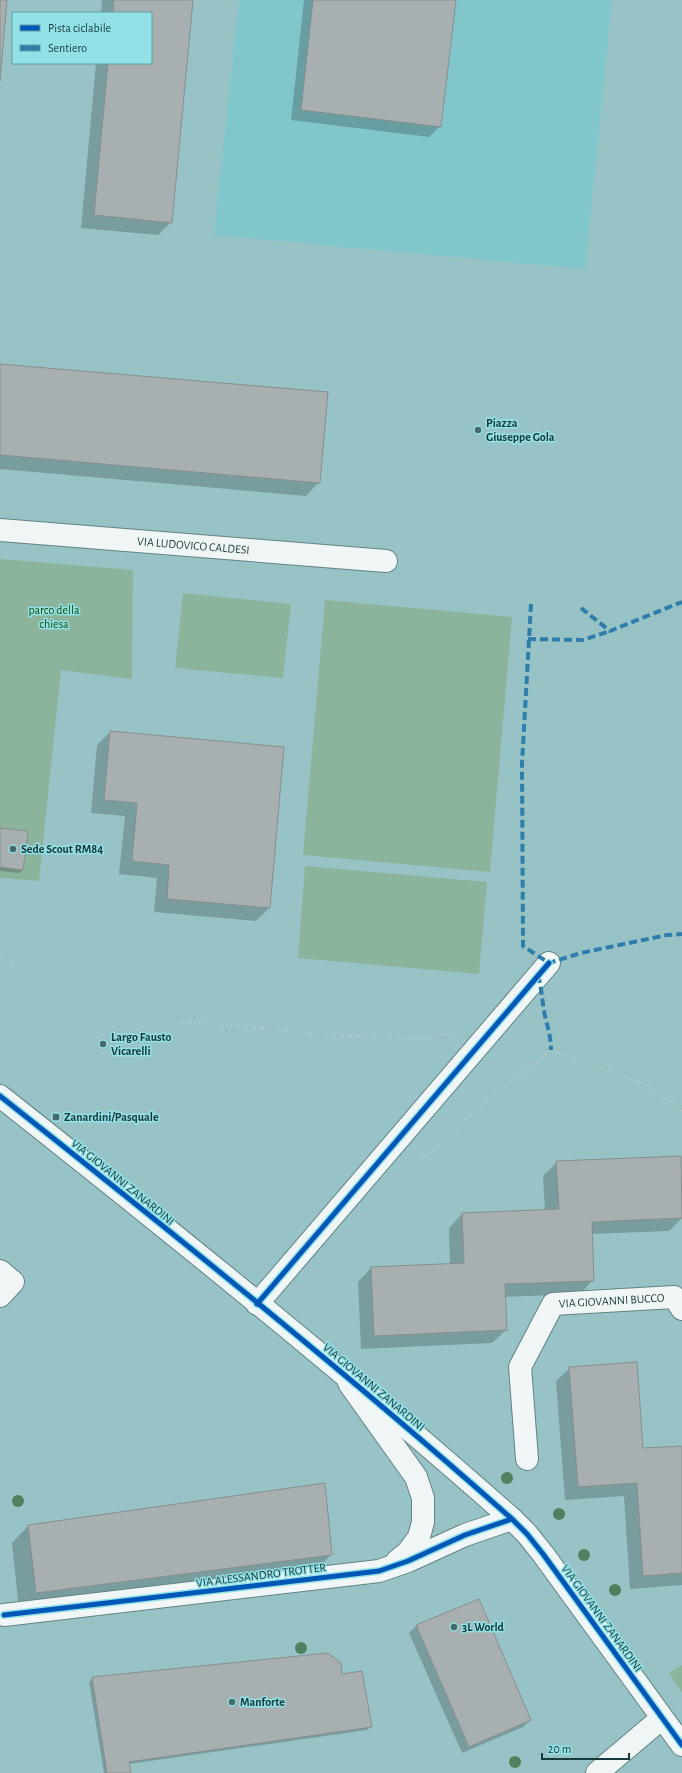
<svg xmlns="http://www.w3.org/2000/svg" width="682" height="1773" font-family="'Alegreya Sans',sans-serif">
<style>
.built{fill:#81c6cb}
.green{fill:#8cb49d}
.shadow{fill:#0003}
.building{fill:#a7afb0;stroke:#878f90}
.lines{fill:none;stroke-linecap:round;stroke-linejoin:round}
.minor-casing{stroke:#638284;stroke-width:24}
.tertiary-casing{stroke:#638284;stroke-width:24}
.path{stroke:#bbc9c9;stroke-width:2.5;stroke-dasharray:1 3;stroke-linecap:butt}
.minor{stroke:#f0f6f6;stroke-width:22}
.tertiary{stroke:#f0f6f6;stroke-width:22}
.quiet{stroke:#2f7dab;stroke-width:4;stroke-dasharray:8 4;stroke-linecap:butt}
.cycleway-casing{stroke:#92e1e6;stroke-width:8}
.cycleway{stroke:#0057b8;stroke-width:5}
.tree{fill:#4e815e}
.poi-dot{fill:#456a6c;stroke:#92e1e6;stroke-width:1.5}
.labels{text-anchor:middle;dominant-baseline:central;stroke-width:3;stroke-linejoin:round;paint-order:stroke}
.poi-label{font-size:12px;font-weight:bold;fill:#183a3c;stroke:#92e1e6;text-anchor:start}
.street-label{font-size:12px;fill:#183a3c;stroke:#92e1e6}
.park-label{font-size:12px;fill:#124b08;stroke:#92e1e6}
</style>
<rect width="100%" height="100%" fill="#98c3c6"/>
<path class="built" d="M239,0H612L585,269L214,235Z"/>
<g class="green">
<path d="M0,559L133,570L132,679L61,670L39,881L0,878Z"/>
<path d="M183,593L291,604L283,678L175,668Z"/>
<path d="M325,600L512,617L490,872L303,855Z"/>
<path d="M305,866L487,882L479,974L298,958Z"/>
<path d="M682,1665V1693L669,1673Z"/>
</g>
<g class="shadow">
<path d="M102,0H192L171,222L158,235L81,228L96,63H151V13H101Z"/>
<path d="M304,0H455L440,126L429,137L291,120Z"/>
<path d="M0,365L319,482L306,496L0,469Z"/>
<path d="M110,732L283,748L269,908L256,921L154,912L157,878L119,874L125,816L91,813L97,745Z"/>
<path d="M0,829L23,870L19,873L0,871Z"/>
<path d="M680,1157L682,1218L669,1231L591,1234L593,1280L580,1294L504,1297L506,1330L492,1343L361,1349L358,1282L371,1268L450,1265L449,1228L462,1214L545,1211L543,1176L557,1162Z"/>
<path d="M570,1368L642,1449L682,1447V1585L630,1589L624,1496L565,1500L556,1381Z"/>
<path d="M28,1526L331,1555L314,1572L19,1610L12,1543Z"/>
<path d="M478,1600L530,1720L523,1727L462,1753L409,1633L416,1626Z"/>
<path d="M93,1678L371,1727L367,1730L129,1764L130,1773H104L89,1682Z"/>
</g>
<g class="building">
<path d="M0,0H7L0,81Z"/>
<path d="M114,0H193L172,223L94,215L108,63H151V13H113Z"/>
<path d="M313,0H456L441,127L301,110Z"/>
<path d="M0,364L328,392L320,483L0,455Z"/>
<path d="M110,731L284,747L270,908L167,899L169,865L132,861L137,803L104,800Z"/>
<path d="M0,828L28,831L23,870L0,867Z"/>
<path d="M681,1156L682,1218L592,1222L594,1281L505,1284L507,1330L374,1336L371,1267L464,1263L462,1213L559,1209L556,1161Z"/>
<path d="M637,1362L643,1448L682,1446V1573L643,1576L637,1483L578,1487L569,1367Z"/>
<path d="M325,1483L332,1555L36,1593L28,1525Z"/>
<path d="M479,1599L531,1720L469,1747L416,1625Z"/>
<path d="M328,1653L341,1663L342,1674L362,1671L372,1727L129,1762L131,1773H107L92,1677Z"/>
</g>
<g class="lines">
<defs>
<g id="minor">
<path id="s1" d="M0,530L386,561"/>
<path d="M0,1271L13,1282L0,1296"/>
<path d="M257,1304L549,963"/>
<path d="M349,1383L416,1477L423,1498V1522L419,1537L408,1552L397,1561"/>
<path id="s2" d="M527,1459L520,1367L553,1304L674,1297L682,1309"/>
<path d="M4,1615L379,1571L408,1561L465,1535L512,1519"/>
<path d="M597,1773L662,1718"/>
</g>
<path id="tertiary" d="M0,1096C173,1233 346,1372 512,1519L527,1534L543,1554L682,1745"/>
</defs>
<use href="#minor" class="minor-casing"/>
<use href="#tertiary" class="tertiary-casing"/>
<g class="path">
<path d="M0,957L12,963"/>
<path d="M179,1022L230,1025L328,1035L426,1039L454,1032"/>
<path d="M421,1153L426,1157L469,1116L551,1050L649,1086L682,1111"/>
</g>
<use href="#minor" class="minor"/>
<use href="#tertiary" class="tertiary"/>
<g class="quiet">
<path d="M531,604L522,763L523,946L549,963L581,953L667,935L682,934"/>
<path d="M581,608L610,631L682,602"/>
<path d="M528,639L583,640L610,631"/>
<path d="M538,975C542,989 542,1002 545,1016C548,1028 551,1038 551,1050"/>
</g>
<defs>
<g id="cycleway">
<path d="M0,1096C173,1233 346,1372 512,1519L527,1534L543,1554L682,1745"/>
<path d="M257,1304L549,963"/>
<path d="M4,1615L379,1571L408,1561L465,1535L512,1519"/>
</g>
</defs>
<use href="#cycleway" class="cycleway-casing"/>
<use href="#cycleway" class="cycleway"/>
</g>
<g class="tree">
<circle cx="507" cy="1478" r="6"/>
<circle cx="18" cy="1501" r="6"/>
<circle cx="559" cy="1514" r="6"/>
<circle cx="584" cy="1555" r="6"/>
<circle cx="615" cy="1590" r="6"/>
<circle cx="301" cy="1648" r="6"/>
<circle cx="515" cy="1762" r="6"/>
</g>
<g class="poi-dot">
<circle cx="478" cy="430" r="4"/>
<circle cx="13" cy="849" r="4"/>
<circle cx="103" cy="1044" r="4"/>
<rect x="52" y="1113" width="8" height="8" rx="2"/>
<circle cx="454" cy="1627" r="4"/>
<circle cx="232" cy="1702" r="4"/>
</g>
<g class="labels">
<g class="poi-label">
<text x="486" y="423">Piazza<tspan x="486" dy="14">Giuseppe Gola</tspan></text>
<text x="21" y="849">Sede Scout RM84</text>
<text x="111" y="1037">Largo Fausto<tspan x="111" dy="14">Vicarelli</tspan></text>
<text x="64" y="1117">Zanardini/Pasquale</text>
<text x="462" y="1627">3L World</text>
<text x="240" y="1702">Manforte</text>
</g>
<g class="street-label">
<text stroke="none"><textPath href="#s1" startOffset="194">VIA LUDOVICO CALDESI</textPath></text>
<text transform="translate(123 1182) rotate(39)">VIA GIOVANNI ZANARDINI</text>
<text stroke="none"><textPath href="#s2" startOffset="222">VIA GIOVANNI BUCCO</textPath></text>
<text transform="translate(374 1387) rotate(40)">VIA GIOVANNI ZANARDINI</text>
<text transform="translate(261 1575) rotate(-7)">VIA ALESSANDRO TROTTER</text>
<text transform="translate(602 1618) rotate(54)">VIA GIOVANNI ZANARDINI</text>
</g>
<g class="park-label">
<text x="54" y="610">parco della<tspan x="54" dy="14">chiesa</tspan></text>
</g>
</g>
<rect x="12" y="12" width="140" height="52" fill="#92e1e6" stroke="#619ea2"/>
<rect x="20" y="25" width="20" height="6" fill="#0057b8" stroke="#619ea2"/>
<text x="48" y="32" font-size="12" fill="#183a3c">Pista ciclabile</text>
<rect x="20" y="45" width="20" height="6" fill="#2f7dab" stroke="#619ea2"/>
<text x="48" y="52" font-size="12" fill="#183a3c">Sentiero</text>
<path d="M542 1753v6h87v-6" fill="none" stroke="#183a3c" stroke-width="2"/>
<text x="548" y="1753" font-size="12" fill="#183a3c" stroke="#92e1e6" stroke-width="3" paint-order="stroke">20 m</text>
</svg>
